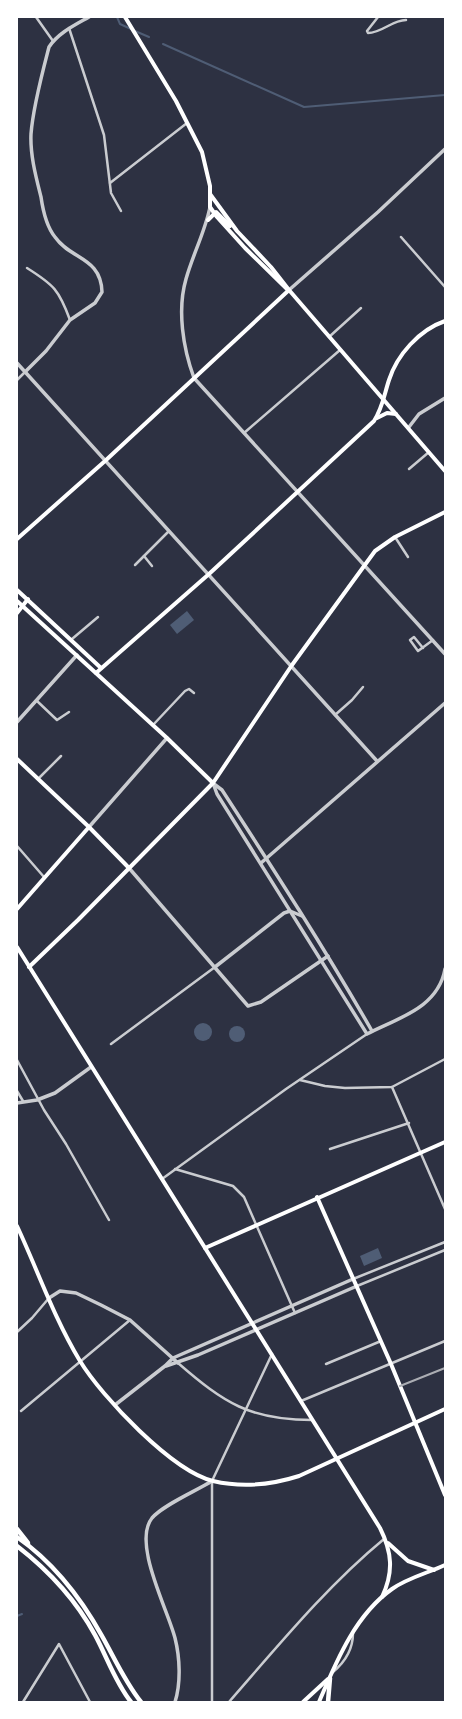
<svg xmlns="http://www.w3.org/2000/svg" width="462" height="1719" font-family="'Titillium Web',sans-serif">
<style>
.water{fill:#4f5d75}
.lines{fill:none;stroke-linecap:round;stroke-linejoin:round}
.stream{stroke:#4f5d75;stroke-width:2}
.minor{stroke:#caccd0;stroke-width:2.5}
.tertiary{stroke:#caccd0;stroke-width:3.5}
.secondary{stroke:#fff;stroke-width:4}
.trunk{stroke:#fff;stroke-width:4.5}
.rail{stroke:#abadb3;stroke-width:2}
</style>
<rect width="100%" height="100%" fill="#2d3142"/>
<g class="water">
<path d="M187,611L194,620L177,634L170,625Z"/>
<circle cx="203" cy="1032" r="9"/>
<circle cx="237" cy="1034" r="8"/>
<path d="M378,1248L382,1258L364,1266L360,1256Z"/>
</g>
<g class="lines">
<g class="stream">
<path d="M117,17L120,24L131,29"/>
<path d="M135,31L149,37"/>
<path d="M163,44L304,107L445,95"/>
<path d="M17,1616L22,1614"/>
</g>
<g class="minor">
<path d="M36,17L53,41"/>
<path d="M378,17L367,31L368,33C382,33 392,20 406,20"/>
<path d="M69,28L104,135L111,193L121,211"/>
<path d="M110,183L187,123"/>
<path d="M401,237L445,287"/>
<path d="M27,268C54,285 59,290 70,320"/>
<path d="M329,337L361,308"/>
<path d="M17,380L25,372"/>
<path d="M244,433L340,350"/>
<path d="M409,469L429,452"/>
<path d="M395,537L408,557"/>
<path d="M144,556L152,566"/>
<path d="M135,565L169,531"/>
<path d="M72,639L98,617"/>
<path d="M423,648L414,637L410,640L418,651L433,640"/>
<path d="M37,701L57,720L69,712"/>
<path d="M335,715L352,700L363,687"/>
<path d="M153,725L185,691L189,689L194,693"/>
<path d="M38,779L61,756"/>
<path d="M17,846L44,877"/>
<path d="M111,1044L215,967"/>
<path d="M17,1060L44,1110L66,1144L109,1220"/>
<path d="M300,1080L325,1086L345,1088L392,1087L445,1059"/>
<path d="M392,1087L445,1209"/>
<path d="M17,1091L23,1101"/>
<path d="M330,1149L409,1123"/>
<path d="M175,1169L233,1186L244,1197L295,1313"/>
<path d="M162,1179L286,1089L367,1034"/>
<path d="M353,1279L445,1242"/>
<path d="M357,1286L445,1250"/>
<path d="M17,1332L32,1318L49,1298"/>
<path d="M178,1363C224,1403 250,1420 312,1420"/>
<path d="M326,1364L381,1341"/>
<path d="M301,1401L445,1341"/>
<path d="M21,1411L130,1320"/>
<path d="M333,1672C345,1662 353,1649 353,1633"/>
<path d="M23,1702L59,1644L90,1702"/>
<path d="M212,1702V1481L272,1354"/>
<path d="M229,1702C278,1646 327,1586 384,1539"/>
</g>
<g class="tertiary">
<path d="M210,207C205,232 193,254 186,279C177,310 183,348 194,378L445,654"/>
<path d="M289,290L378,212L445,149"/>
<path d="M17,363L377,761"/>
<path d="M25,372L46,351L70,320L95,303L102,292C101,257 71,260 55,237C46,226 43,211 41,197C36,177 30,155 31,134C33,107 42,74 49,47C58,33 75,25 89,17"/>
<path d="M409,427L419,414L445,398"/>
<path d="M17,722L77,655"/>
<path d="M213,783L217,794L367,1034C398,1018 438,1008 445,969"/>
<path d="M214,784L222,790C274,870 325,949 372,1031"/>
<path d="M89,827L167,738"/>
<path d="M261,863L445,703"/>
<path d="M129,868L248,1006L261,1002L328,956"/>
<path d="M215,967L284,913L290,911L302,916"/>
<path d="M17,1103L37,1100L55,1093L91,1067"/>
<path d="M49,1298L60,1291L76,1293L101,1305L130,1320L178,1363"/>
<path d="M166,1366L198,1355L357,1286"/>
<path d="M115,1405L165,1366L173,1358L353,1279"/>
<path d="M175,1702C181,1683 180,1658 175,1638C168,1610 132,1543 152,1518C163,1505 196,1491 212,1481"/>
</g>
<g class="secondary">
<path d="M125,17L176,101L202,152L210,186V207L217,217L245,248L288,290"/>
<path d="M210,194L237,231L271,267L289,290L445,471"/>
<path d="M208,220L216,212L230,226"/>
<path d="M377,418L387,413L396,414"/>
<path d="M17,539L105,461L289,290"/>
<path d="M17,590L101,668"/>
<path d="M17,601L167,738L213,783"/>
<path d="M17,613L28,599"/>
<path d="M96,673L209,574L374,421C383,407 384,395 389,380C397,355 419,330 445,321"/>
<path d="M17,759L89,827L129,868"/>
<path d="M17,909L89,827"/>
<path d="M17,947L380,1528C392,1552 394,1572 382,1597"/>
<path d="M29,967L78,920L213,783L292,665L375,551L395,537L445,512"/>
<path d="M317,1197L391,1364L445,1495"/>
<path d="M17,1226C38,1271 54,1318 80,1361C102,1397 172,1471 213,1481C243,1488 271,1485 299,1476L445,1409"/>
<path d="M205,1248L445,1142"/>
<path d="M388,1543L408,1561L434,1570"/>
<path d="M303,1702L328,1679"/>
<path d="M319,1702C336,1662 355,1615 392,1589C407,1578 428,1573 445,1565"/>
</g>
<g class="trunk">
<path d="M17,1529L28,1543"/>
<path d="M17,1537C53,1562 81,1598 102,1636C115,1659 125,1682 141,1702"/>
<path d="M17,1546C48,1570 76,1600 95,1635C107,1657 115,1682 131,1702"/>
<path d="M328,1702L330,1678"/>
</g>
<path class="rail" d="M400,1386L445,1368"/>
</g>
<rect width="462" height="1719" fill="none" stroke="#ffffff" stroke-width="36"/>
</svg>
